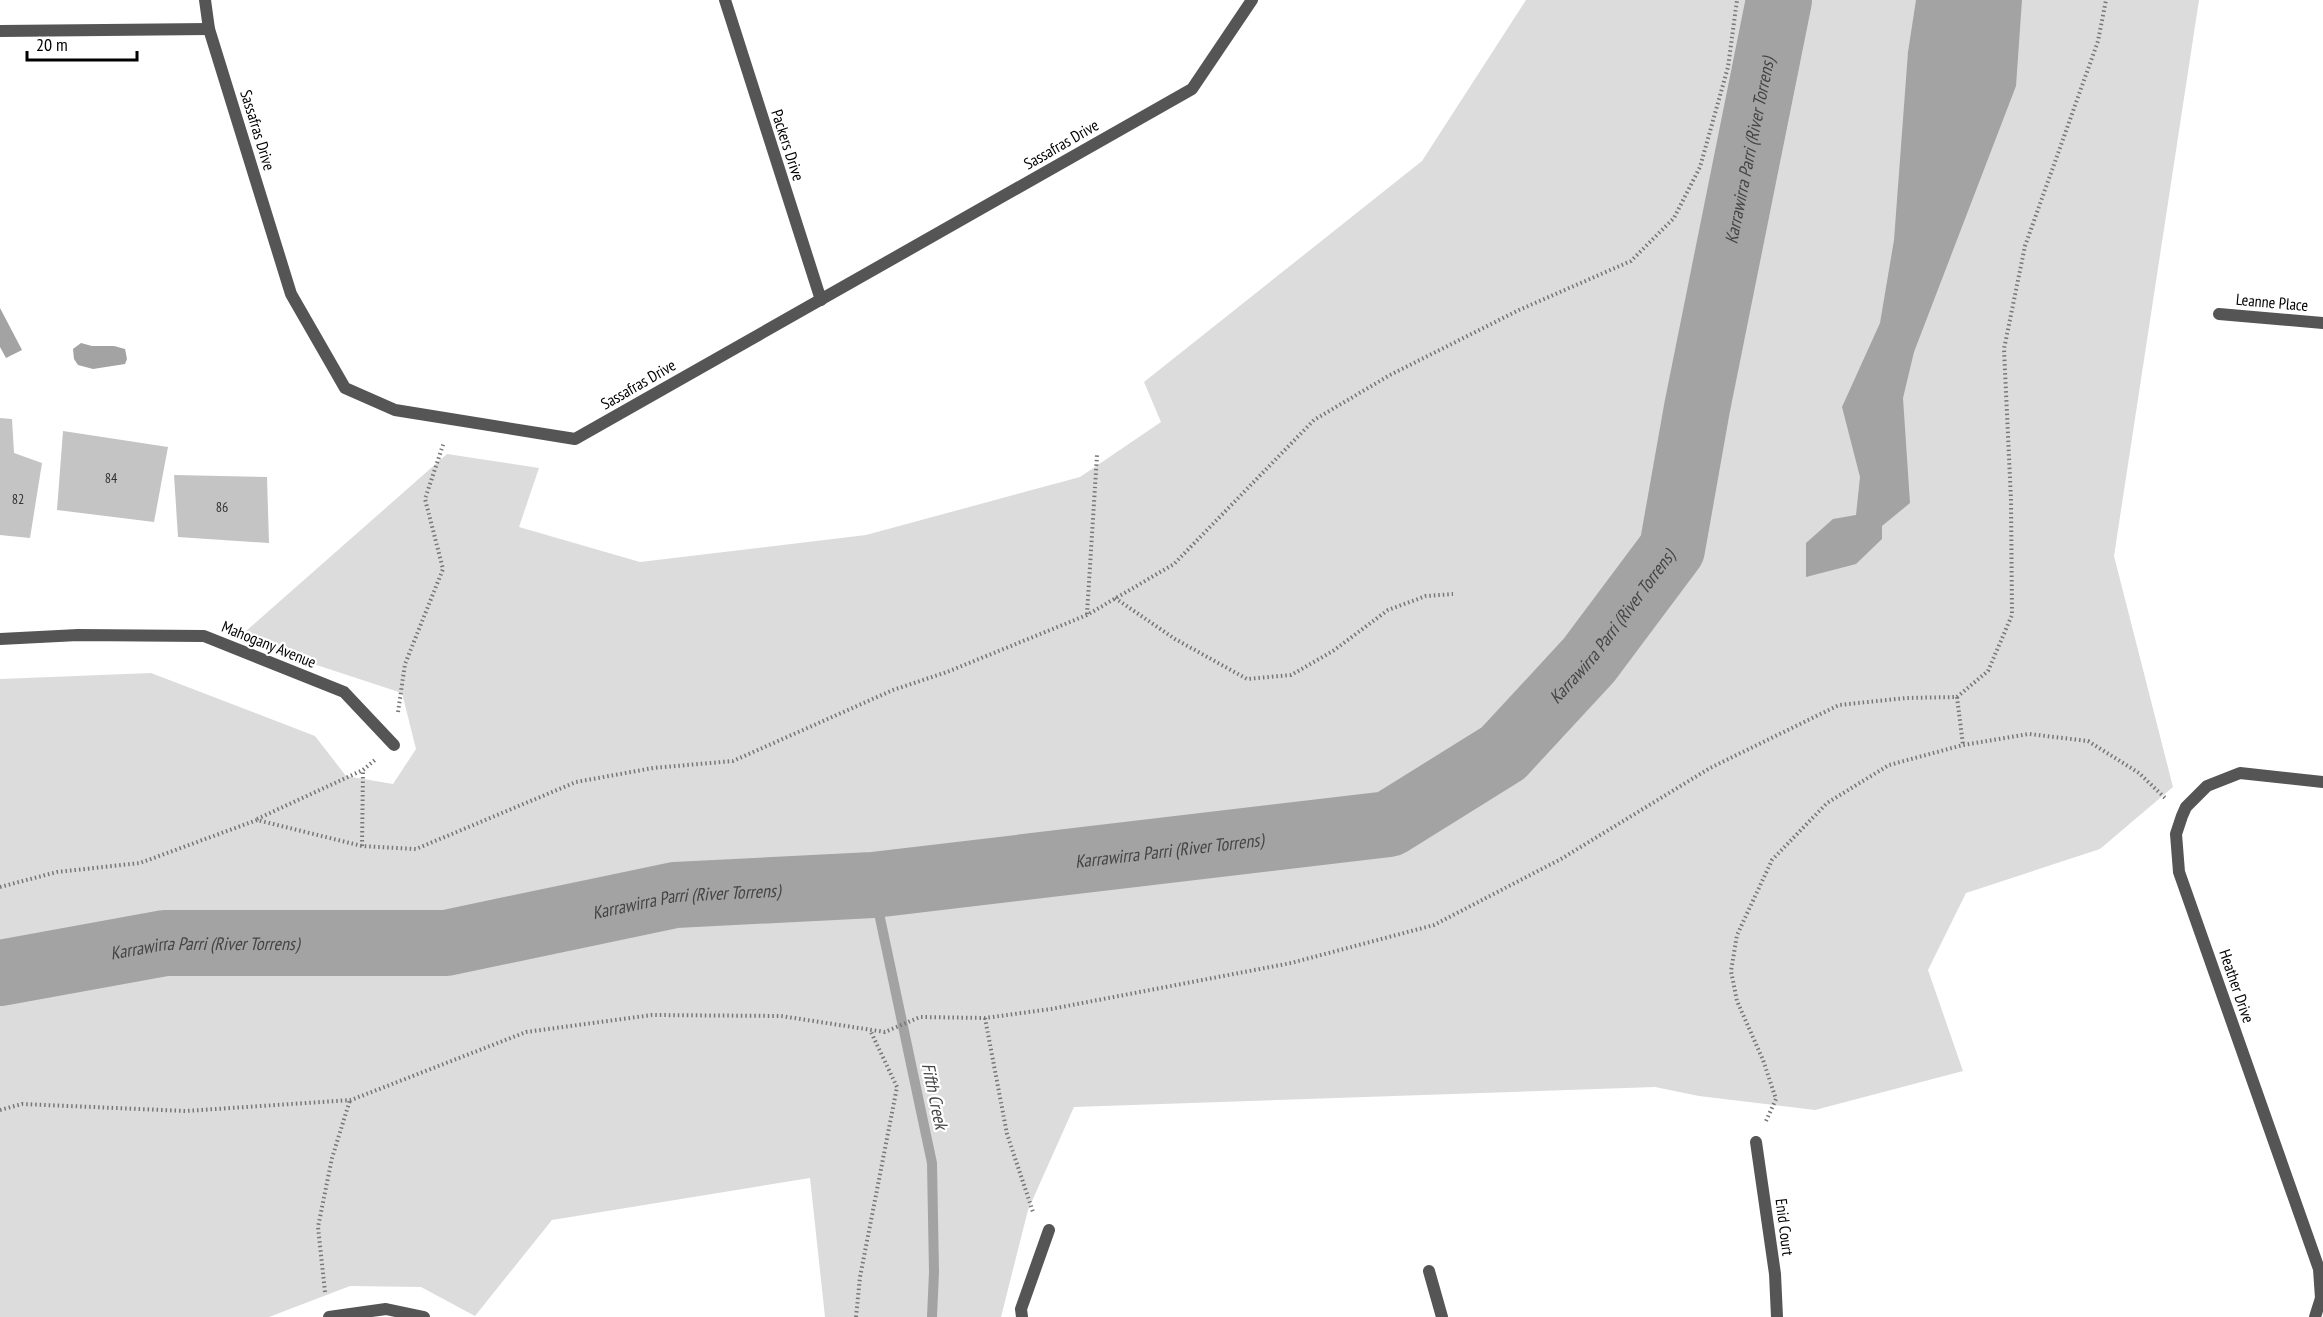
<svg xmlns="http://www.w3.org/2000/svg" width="2323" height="1317" font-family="'PT Sans Narrow',sans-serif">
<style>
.green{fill:#dcdcdc}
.water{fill:#a3a3a3}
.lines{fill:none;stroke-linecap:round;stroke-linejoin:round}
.stream{stroke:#a3a3a3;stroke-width:10}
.river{stroke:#a3a3a3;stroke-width:66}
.building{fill:#c4c4c4}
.path{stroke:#777;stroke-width:4;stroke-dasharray:1.5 3;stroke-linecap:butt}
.street{stroke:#555;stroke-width:12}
.labels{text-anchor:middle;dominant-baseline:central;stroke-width:4.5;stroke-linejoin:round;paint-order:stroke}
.number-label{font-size:14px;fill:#313131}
.street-label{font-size:16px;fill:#000;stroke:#fff}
.water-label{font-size:18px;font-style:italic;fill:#444;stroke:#fff}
</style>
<rect width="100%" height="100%" fill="#fff"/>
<path class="green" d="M1526,0H2199L2114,556L2173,787L2100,849L1966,893L1928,970L1963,1071L1815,1110L1699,1096L1655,1087L1074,1107L1028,1210L1001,1317H825L810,1178L552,1220L475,1316L421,1287L350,1286L269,1317H0V679L151,673L315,736L346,776L393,784L416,749L402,693L237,639L447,454L539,468L519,527L640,562L866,535L1080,477L1161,422L1144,382L1422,161Z"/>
<g class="water">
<path d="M1916,0H2022L2016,86L1914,352L1903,398L1910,503L1882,526V539L1856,564L1806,577V543L1833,519L1856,515L1860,477L1842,407L1880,323L1894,240L1908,52Z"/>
<path d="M0,308L22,350L6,358L0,347Z"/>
<path d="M81,343L92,346H114L125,349L127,359L125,364L93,369L78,365L74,359L73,349Z"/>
</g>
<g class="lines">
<path class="stream" d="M873,885L932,1163L934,1272L932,1317"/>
<path class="river" id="s1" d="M0,973L165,943H446L675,895L873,885L1389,824L1503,753L1589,660L1672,549L1697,408L1779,0"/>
</g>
<g class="building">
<path d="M0,418L12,419L14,453L42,463L30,538L0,535Z"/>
<path d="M63,431L168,447L154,522L57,510Z"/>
<path d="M174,475L267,477L269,543L178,537Z"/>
</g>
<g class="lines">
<g class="path">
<path d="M1115,598L1175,639L1247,679L1291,675L1333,651L1388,610L1426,596L1453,594"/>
<path d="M1087,614L1097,455"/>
<path d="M1957,697L1963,745"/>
<path d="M398,712L405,664L443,569L425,499L444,442"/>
<path d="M257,819L363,770L376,759"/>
<path d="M362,846L363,770"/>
<path d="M0,887L57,872L140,863L257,820L362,846L416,849L576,782L653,768L733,761L893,690L947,672L1087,615L1174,564L1314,420L1390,375L1519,310L1631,261L1674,218L1700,167L1728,67L1737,0"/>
<path d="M985,1018L1007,1134L1033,1212"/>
<path d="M0,1110L22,1104L186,1111L351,1100L526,1032L652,1015L781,1016L885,1032L920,1017L985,1018L1051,1009L1291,963L1434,925L1561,859L1710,768L1839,705L1906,698L1957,697L1988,671L2012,615L2011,500L2004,349L2025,246L2098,41L2106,0"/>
<path d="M1766,1121L1776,1099L1763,1060L1737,1001L1731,971L1737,935L1772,860L1827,803L1889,765L1963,745L2029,734L2088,741L2139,773L2165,798"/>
<path d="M325,1292L318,1227L332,1158L350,1100"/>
<path d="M856,1317L860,1277L897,1087L870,1030"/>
</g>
<g class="street">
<path d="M205,0L209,29L291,294L345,388L395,410L575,439L1192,89L1252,0"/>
<path d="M725,0L821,300"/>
<path d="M0,31L209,29"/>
<path d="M2219,314L2323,323"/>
<path d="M0,639L78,635L204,636L344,692L394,745"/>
<path d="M1756,1142L1775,1274L1777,1317"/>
<path d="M1429,1271L1442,1317"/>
<path d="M329,1317L386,1309L424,1317"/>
<path d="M1022,1317L1021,1309L1049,1230"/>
<path d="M2315,1317L2321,1298L2319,1269L2179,872L2176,834L2182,816L2186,807L2207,786L2240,773L2323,782"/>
</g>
</g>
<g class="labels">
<g class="number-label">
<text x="111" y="478">84</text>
<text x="18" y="499">82</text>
<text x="222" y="507">86</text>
</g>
<g class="street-label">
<text transform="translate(258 130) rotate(73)">Sassafras Drive</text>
<text transform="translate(1061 144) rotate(-30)">Sassafras Drive</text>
<text transform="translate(788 145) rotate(72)">Packers Drive</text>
<text transform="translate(2272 302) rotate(5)">Leanne Place</text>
<text transform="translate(638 384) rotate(-30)">Sassafras Drive</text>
<text transform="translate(269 644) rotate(22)">Mahogany Avenue</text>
<text transform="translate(2237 986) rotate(71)">Heather Drive</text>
<text transform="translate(1785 1227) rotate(83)">Enid Court</text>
</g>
<g class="water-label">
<text stroke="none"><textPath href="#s1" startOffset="2206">Karrawirra Parri (River Torrens)</textPath></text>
<text stroke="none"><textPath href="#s1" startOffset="1702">Karrawirra Parri (River Torrens)</textPath></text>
<text stroke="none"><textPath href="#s1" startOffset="1179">Karrawirra Parri (River Torrens)</textPath></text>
<text stroke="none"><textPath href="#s1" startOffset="693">Karrawirra Parri (River Torrens)</textPath></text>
<text stroke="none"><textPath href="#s1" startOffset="207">Karrawirra Parri (River Torrens)</textPath></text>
<text transform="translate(935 1096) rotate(78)">Fifth Creek</text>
</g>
</g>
<path d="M27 51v9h110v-9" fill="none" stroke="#000000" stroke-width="3"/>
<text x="36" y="51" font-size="18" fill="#000000" stroke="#ffffff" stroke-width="4.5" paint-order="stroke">20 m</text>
</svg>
